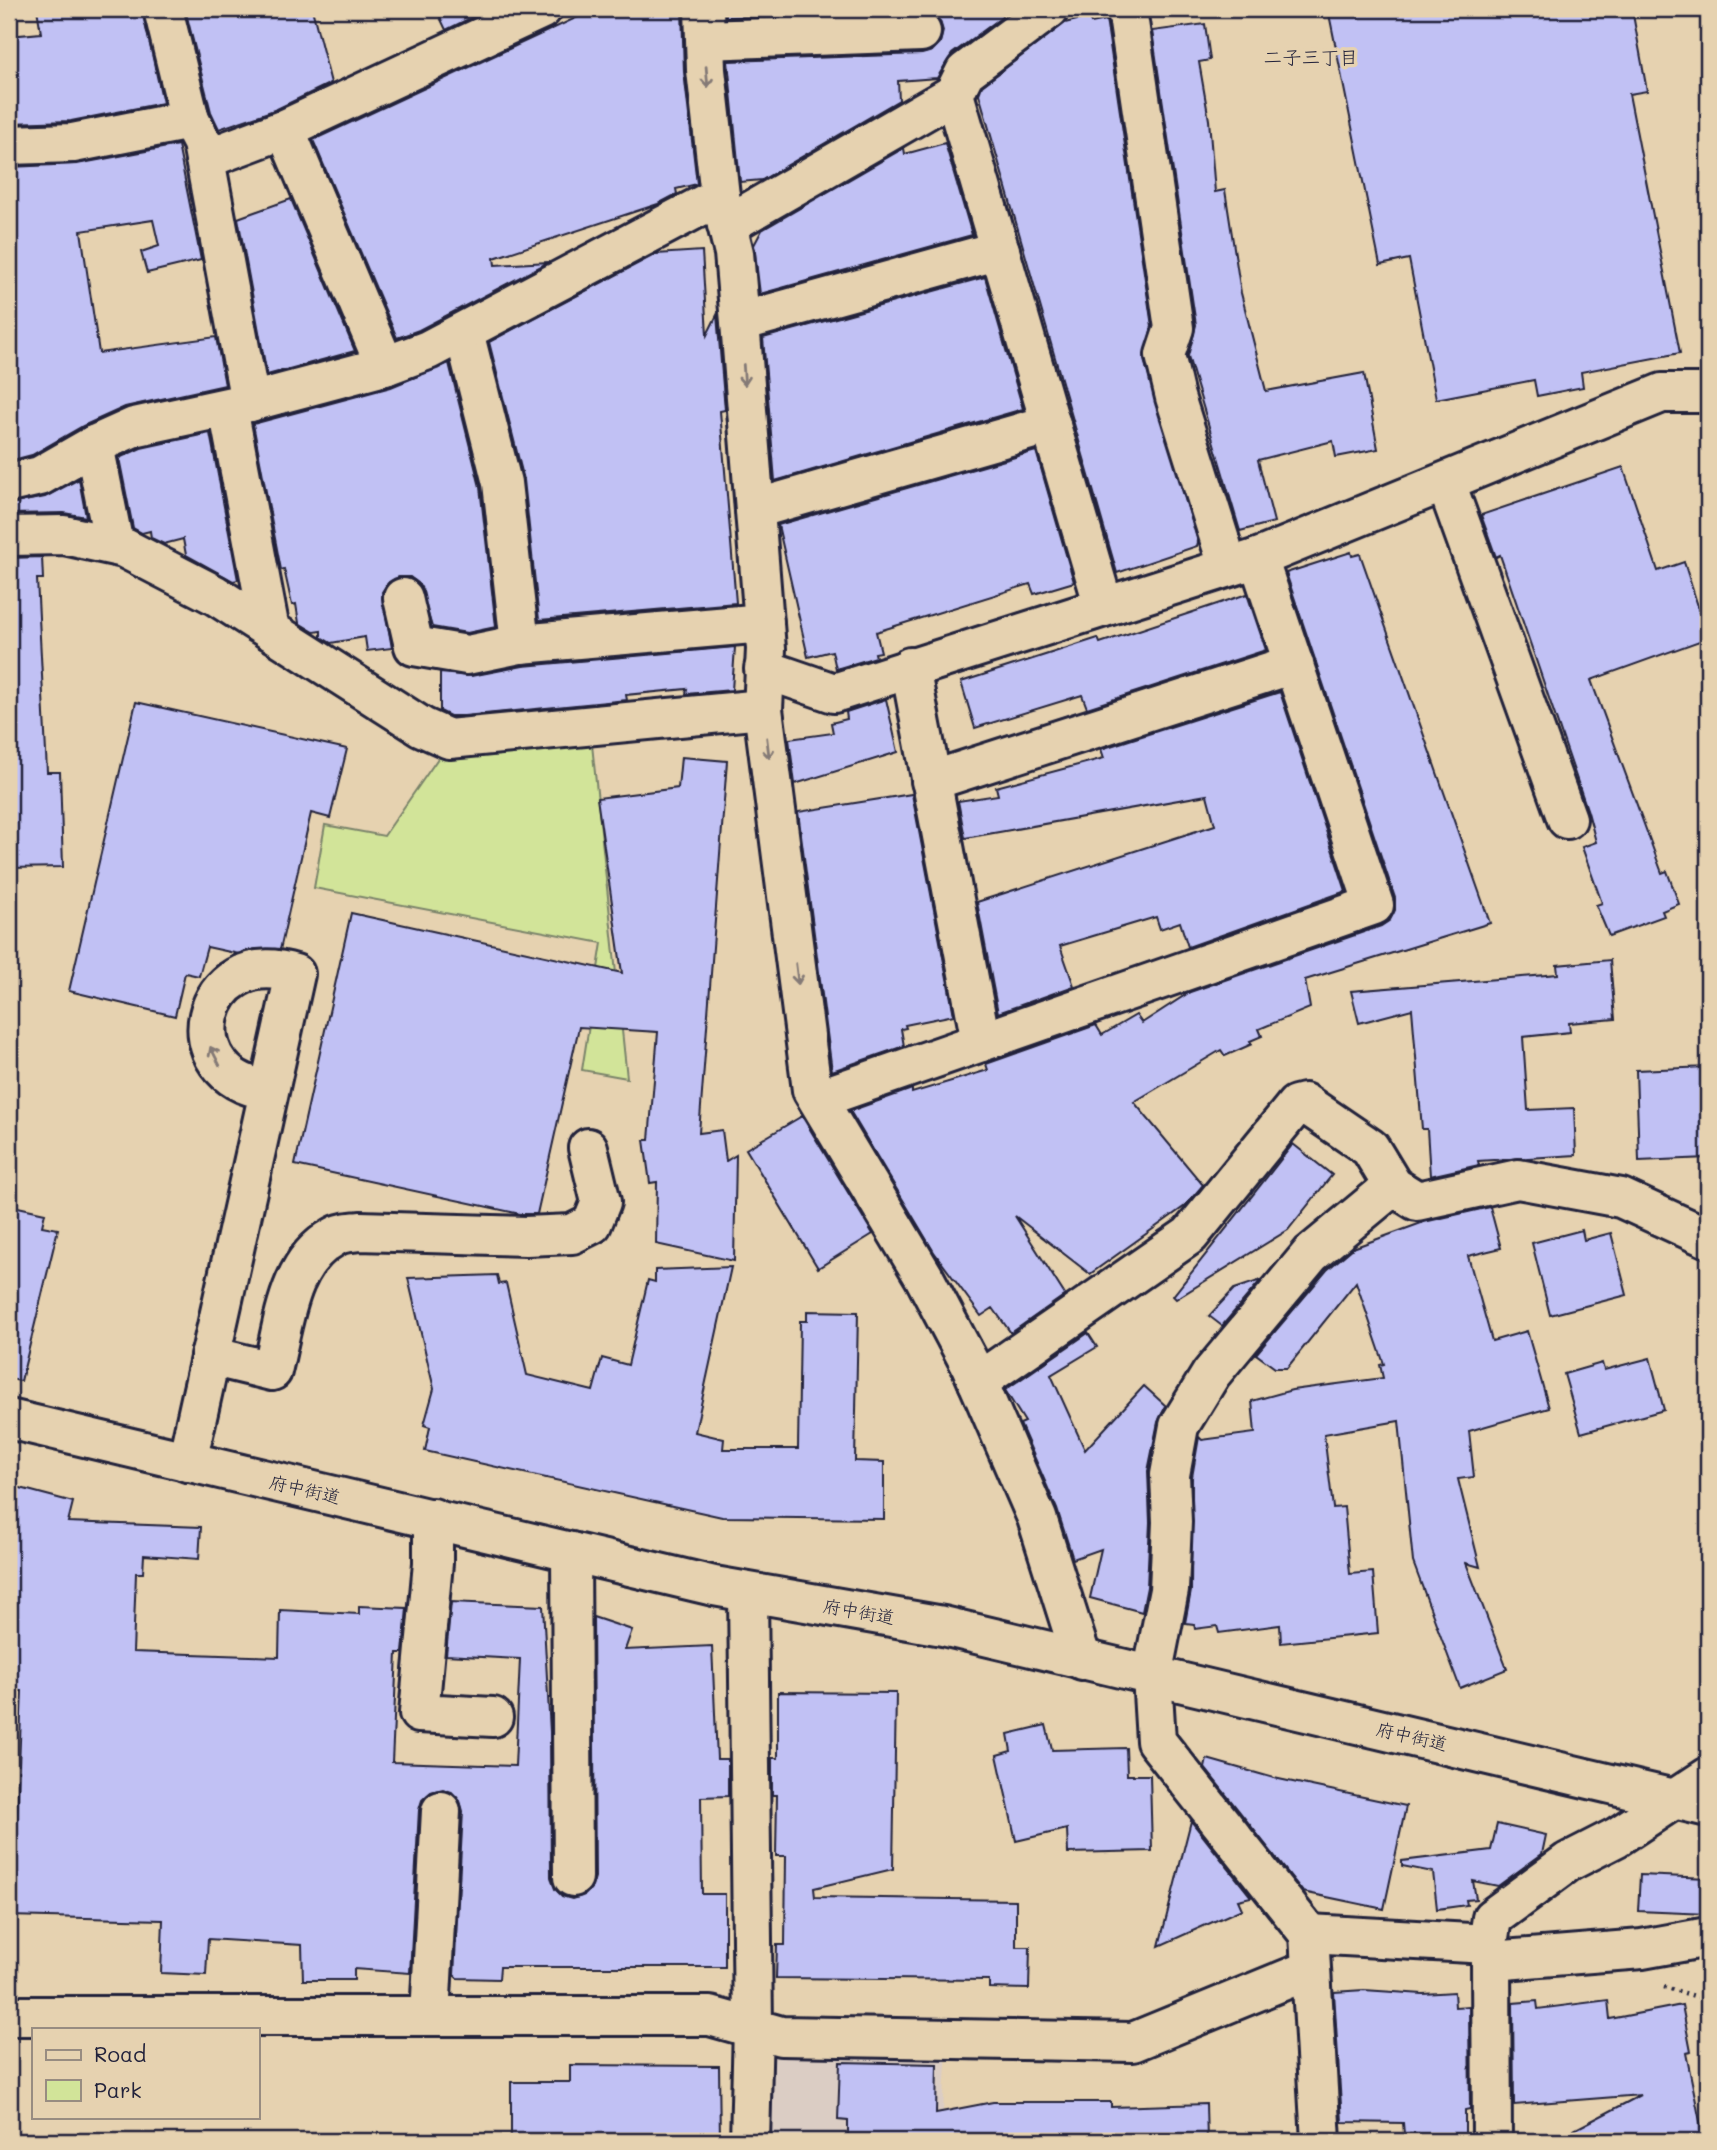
<svg xmlns="http://www.w3.org/2000/svg" width="1717" height="2150" font-family="Mali,'Klee One',sans-serif">
<style>
.built{fill:#dbcdc4}
.green{fill:#d2e499;stroke:#7a836a;stroke-width:2}
.building{fill:#c1c1f4;stroke:#22223b;stroke-width:2}
.lines{fill:none;stroke-linecap:round;stroke-linejoin:round}
.minor-casing{stroke:#22223b;stroke-width:44}
.highway-casing{stroke:#22223b;stroke-width:44}
.path{stroke:#22223b;stroke-width:4.5;stroke-dasharray:2 5;stroke-linecap:butt}
.minor{stroke:#e6d2b0;stroke-width:38}
.highway{stroke:#e6d2b0;stroke-width:38}
.oneway{stroke:#847a76}
.labels{text-anchor:middle;dominant-baseline:central;stroke-width:7;stroke-linejoin:round;paint-order:stroke}
.street-label{font-size:18px;fill:#22223b;stroke:#e6d2b0}
.neighbourhood-label{font-size:19px;fill:#22223b;stroke:#e6d2b0}
</style>
<rect width="100%" height="100%" fill="#e6d2b0"/>
<filter id="ink" filterUnits="userSpaceOnUse"><feTurbulence type="fractalNoise" baseFrequency=".0143" numOctaves="2"/><feDisplacementMap in="SourceGraphic" scale="14" xChannelSelector="R" yChannelSelector="G"/><feConvolveMatrix kernelMatrix="1 2 1 2 8 2 1 2 1" color-interpolation-filters="sRGB"/></filter>
<g filter="url(#ink)">
<path class="built" d="M788,2045L947,2050L941,2141H764L767,2063Z"/>
<path class="green" d="M591,735L627,1078L582,1070L602,943L314,888L325,825L384,836L443,751Z"/>
<g class="building">
<path d="M37,9H142L163,103L71,121L9,123V36L41,33Z"/>
<path d="M185,9H312L331,83L277,109L219,129L211,112Z"/>
<path d="M436,9H479L481,13L446,30Z"/>
<path d="M595,9H682L684,72L697,184L676,189L677,194L658,204L494,258L495,265L549,262L419,330L397,338L313,140Z"/>
<path d="M726,9H1002V17L952,54L937,78L898,81L899,100L762,180L740,182L728,61L922,54L932,51L940,43L943,31L940,21L932,13L920,10L726,17Z"/>
<path d="M1328,9H1632L1647,91L1629,94L1680,353L1581,372L1583,387L1537,396L1534,380L1436,399L1409,259L1380,265Z"/>
<path d="M1089,17L1091,23L1106,20L1107,25L1152,326L1144,360L1198,542L1197,546L1117,573L979,94L982,86L1065,23Z"/>
<path d="M1205,24L1210,60L1199,62L1209,120L1215,192L1225,190L1241,293L1266,391L1364,373L1378,449L1336,457L1333,441L1258,460L1274,522L1240,531L1188,356L1196,325L1152,31Z"/>
<path d="M945,143L972,235L760,294L754,245L762,230L904,148L905,154Z"/>
<path d="M178,145L201,260L147,273L141,252L159,246L153,220L81,231L99,353L216,337L225,385L125,407L83,426L32,455L9,461V167L77,164Z"/>
<path d="M291,199L355,351L267,375L238,218Z"/>
<path d="M702,251L707,335L717,315L725,410L720,411L736,603L539,620L524,480L489,342L656,254Z"/>
<path d="M985,277L1023,409L775,481L763,338Z"/>
<path d="M449,363L480,487L496,627L467,633L432,627L419,584L410,577H399L389,582L382,592L392,648L367,651L365,637L331,643L321,637V631L314,632L299,623L296,604L292,605L284,569L281,570L253,424L391,387Z"/>
<path d="M210,433L238,580L233,581L186,555L183,539L164,544L151,538L150,531L142,533L133,528L119,458L141,448Z"/>
<path d="M1036,451L1074,582L1034,594L1030,584L876,632L881,652L875,653L876,657L836,669L832,651L808,657L778,525Z"/>
<path d="M1623,467L1658,571L1684,562L1708,638L1591,680L1662,873L1667,871L1679,904L1662,911L1664,916L1609,936L1596,905L1602,903L1582,847L1596,842L1588,812L1500,555L1496,557L1481,515Z"/>
<path d="M79,479L86,517L64,513L9,514V504L45,497Z"/>
<path d="M1351,552L1352,556L1360,554L1490,923L1305,980L1310,1008L1259,1029L1262,1036L1250,1041L1252,1044L1225,1056L1221,1050L1134,1102L1203,1185L1185,1206L1090,1274L1015,1216L1065,1295L1011,1333L993,1308L981,1316L934,1252L850,1111L912,1089V1093L988,1070L986,1064L1096,1025L1102,1035L1136,1015L1142,1023L1190,992L1381,926L1390,920L1395,910V898L1286,573Z"/>
<path d="M42,557L43,579H37L47,772H60L63,867L9,868V558Z"/>
<path d="M1247,594L1266,650L1087,708L1082,695L975,728L961,682L1098,638L1100,643Z"/>
<path d="M735,647L732,690L686,694L687,689L626,695L627,700L464,716H450L440,711V673L471,676L523,666Z"/>
<path d="M1280,692L1346,891L1188,947L1180,922L1160,929L1156,917L1060,946L1074,986L998,1013L977,902L1215,825L1207,795L965,838L958,801L998,795L996,787L1104,758L1101,749Z"/>
<path d="M886,699L898,752L795,784L789,739L833,733L831,723L847,719L846,712Z"/>
<path d="M136,702L347,749L330,818L311,813L280,950L256,949L239,954L207,947L199,976L185,973L175,1016L69,991Z"/>
<path d="M681,757L727,761L699,1133L722,1130L726,1161L736,1155L734,1261L656,1244L657,1182L650,1183L644,1140H649L658,1032L579,1027L537,1214H520L295,1165L351,913L622,973L597,798L678,788Z"/>
<path d="M912,794L954,1015L905,1025L906,1028L901,1029L904,1046L832,1071L798,812Z"/>
<path d="M1610,960L1615,1019L1569,1023L1570,1032L1523,1037L1528,1110L1574,1108L1576,1155L1478,1161L1479,1165L1430,1176L1427,1129H1422L1412,1009L1359,1023L1351,991L1558,974L1557,965Z"/>
<path d="M1708,1067V1158L1639,1161L1636,1070Z"/>
<path d="M802,1116L873,1234L818,1268L746,1149Z"/>
<path d="M1293,1144L1332,1175L1288,1230L1176,1299L1173,1296Z"/>
<path d="M9,1205L45,1213L42,1226L58,1229L21,1381L9,1379Z"/>
<path d="M1490,1207L1501,1248L1468,1256L1492,1341L1527,1331L1549,1408L1469,1431L1474,1477L1458,1479L1480,1567L1466,1563L1507,1669L1460,1688L1413,1562L1399,1421L1324,1434L1333,1508L1344,1507L1350,1574L1373,1572L1378,1633L1281,1643L1280,1625L1219,1633L1217,1626L1195,1629L1194,1624L1185,1623L1191,1591L1192,1477L1199,1437L1202,1440L1255,1433L1252,1401L1292,1390L1383,1378L1380,1365L1384,1364L1356,1282L1287,1368H1275L1256,1354L1327,1270L1353,1248L1424,1222Z"/>
<path d="M1582,1230L1584,1240L1611,1233L1627,1295L1550,1315L1532,1243Z"/>
<path d="M731,1267L695,1432L724,1439L723,1449H798L800,1321H807V1311L858,1312L855,1461L884,1462V1519L722,1517L425,1451L430,1427L424,1425L434,1389L408,1278L497,1275L499,1284L506,1283L527,1375L593,1391L602,1358L628,1365L648,1280L655,1282V1270Z"/>
<path d="M1261,1280L1222,1326L1209,1316L1234,1289Z"/>
<path d="M1088,1333L1097,1347L1051,1375L1085,1450L1144,1386L1166,1406L1158,1422L1148,1471L1150,1522L1147,1587L1142,1612L1090,1598L1101,1549L1073,1559L1057,1509L1020,1424L1025,1422L1005,1390Z"/>
<path d="M1650,1358L1664,1410L1581,1433L1564,1374L1602,1363L1604,1370Z"/>
<path d="M9,1485L73,1502L68,1522L201,1527L199,1559L144,1555L143,1573H136L133,1652L279,1657L280,1610L359,1614V1606L407,1608L403,1653H397L392,1762L515,1766L520,1659L446,1655L451,1602L543,1606L550,1732L551,1877L555,1889L562,1896L572,1899L585,1895L592,1887L595,1877L593,1617L632,1630L625,1650L712,1646L717,1759H728V1796L701,1797L702,1894H725V1967H500L499,1979L457,1978L454,1975L463,1811L460,1801L452,1792L443,1789L431,1792L422,1800L419,1810L410,1973L354,1969V1980H303L302,1945L208,1939L206,1975L161,1973L163,1920L9,1916V1840L16,1841L22,1691H9Z"/>
<path d="M778,1692L896,1693L893,1869L814,1888L815,1897L1016,1900V1947H1030L1029,1989L989,1988V1980L776,1978L777,1945H785L786,1856H776L777,1795H772V1758H778Z"/>
<path d="M1046,1725L1052,1750L1126,1748L1127,1775H1150L1152,1851L1068,1853L1067,1829L1016,1841L997,1755L1011,1751L1008,1734Z"/>
<path d="M1207,1759L1274,1778L1406,1806L1384,1909L1303,1892L1205,1768Z"/>
<path d="M1191,1821L1251,1897L1238,1900L1242,1909L1159,1946Z"/>
<path d="M1497,1824L1546,1835L1542,1854L1498,1886L1473,1881L1476,1899L1466,1900L1467,1905L1437,1909L1433,1872L1402,1866V1861L1491,1850Z"/>
<path d="M1640,1875L1708,1878V1914L1638,1911Z"/>
<path d="M1364,1990L1423,1994L1454,1992L1455,2007L1469,2006L1470,2109L1465,2110V2134H1404L1403,2123L1342,2122L1334,1992Z"/>
<path d="M1608,2000L1610,2019L1682,2005L1691,2052L1686,2053L1704,2141H1553L1641,2095L1514,2105L1513,2003L1537,2001L1538,2009Z"/>
<path d="M840,2062L937,2064L936,2113L993,2102H1111V2107L1206,2104L1207,2141H966L848,2136V2121L838,2120Z"/>
<path d="M570,2065L719,2066L720,2141H511V2082H570Z"/>
</g>
<g class="lines">
<defs>
<g id="minor">
<path d="M163,9L190,120L202,143L250,402"/>
<path d="M704,9L706,70L720,196L734,253L740,322L766,649L763,709L812,1090L924,1277L971,1366L1037,1518L1082,1660"/>
<path d="M1127,9L1174,328L1165,355L1175,397L1228,566"/>
<path d="M706,40L921,32"/>
<path d="M954,94L965,72L1049,9"/>
<path d="M285,129L385,366"/>
<path d="M9,145L73,143L190,120"/>
<path d="M205,159L285,129L542,9"/>
<path d="M727,225L954,94L1104,607"/>
<path d="M740,322L1000,250"/>
<path d="M464,332L502,483L520,644"/>
<path d="M228,408L270,630"/>
<path d="M94,445L114,545"/>
<path d="M9,483L40,476L94,445L134,427L250,402L385,366L428,350L720,196"/>
<path d="M1446,483L1567,819"/>
<path d="M755,509L1051,424"/>
<path d="M9,536L64,535L124,548L215,595L422,727L449,739L763,709"/>
<path d="M403,598L414,646L467,655L520,644L764,623"/>
<path d="M910,667L981,1042"/>
<path d="M764,669L834,693L1258,558L1662,393H1708"/>
<path d="M931,781L1294,664"/>
<path d="M818,1099L1374,905L1258,558"/>
<path d="M210,1356L272,1371C284,1324 287,1263 334,1237C341,1232 352,1232 360,1231L526,1236L572,1234L592,1224L601,1202L588,1148"/>
<path d="M978,1382L1190,1235L1296,1105L1304,1103L1370,1148L1393,1186L1417,1201L1518,1179L1621,1198L1708,1238"/>
<path d="M187,1462L295,974C199,943 170,1078 269,1090"/>
<path d="M433,1518V1563L419,1713L493,1717"/>
<path d="M571,1552L573,1877"/>
<path d="M748,1593L753,2027L750,2141"/>
<path d="M1309,1934L1488,1944"/>
<path d="M1491,1961L1642,1949L1708,1937"/>
<path d="M9,2016H710L781,2036L1133,2042L1309,1970"/>
<path d="M430,2016L441,1811"/>
<path d="M1321,2141L1309,1934L1156,1741L1152,1676L1169,1590L1172,1522L1170,1475L1179,1426L1211,1374L1311,1254L1393,1186"/>
<path d="M1492,2141L1491,1961L1488,1944L1492,1918L1568,1862L1617,1837L1708,1777"/>
</g>
<path id="highway" d="M9,1419L714,1586L943,1626L1708,1807"/>
</defs>
<use href="#minor" class="minor-casing"/>
<use href="#highway" class="highway-casing"/>
<path class="path" d="M1664,1987L1708,2000"/>
<use href="#minor" class="minor"/>
<use href="#highway" class="highway"/>
</g>
<defs><path id="oneway-shaft" d="M-6 0H5M1.5-3L5.5 0L1.5 3" fill="none" stroke-width="1.6" stroke-linecap="round" stroke-linejoin="round" transform="scale(1.75)"/></defs>
<g class="oneway">
<use href="#oneway-shaft" transform="translate(707 77) rotate(85)"/>
<use href="#oneway-shaft" transform="translate(744 375) rotate(86)"/>
<use href="#oneway-shaft" transform="translate(768 748) rotate(83)"/>
<use href="#oneway-shaft" transform="translate(797 974) rotate(83)"/>
<use href="#oneway-shaft" transform="translate(215 1056) rotate(-117)"/>
</g>
</g>
<g class="labels">
<g class="street-label">
<text transform="translate(305 1489) rotate(13)">府中街道</text>
<text transform="translate(859 1611) rotate(10)">府中街道</text>
<text transform="translate(1412 1736) rotate(13)">府中街道</text>
</g>
<g class="neighbourhood-label">
<text x="1311" y="56">二子三丁目</text>
</g>
</g>
<rect width="1717" height="2150" fill="none" stroke="#e6d2b0" stroke-width="35"/>
<rect x="18" y="18" width="1682" height="2115" fill="none" stroke="#22223b" stroke-width="2.5" filter="url(#ink)"/>
<rect x="32" y="2028" width="228" height="91" fill="#e6d2b0" stroke="#988c81" stroke-width="2"/>
<rect x="46" y="2050" width="35" height="10" fill="#e6d2b0" stroke="#988c81" stroke-width="2"/>
<text x="94" y="2062" font-size="21" fill="#22223b">Road</text>
<rect x="46" y="2080" width="35" height="21" fill="#d2e499" stroke="#988c81" stroke-width="2"/>
<text x="94" y="2098" font-size="21" fill="#22223b">Park</text>
</svg>
